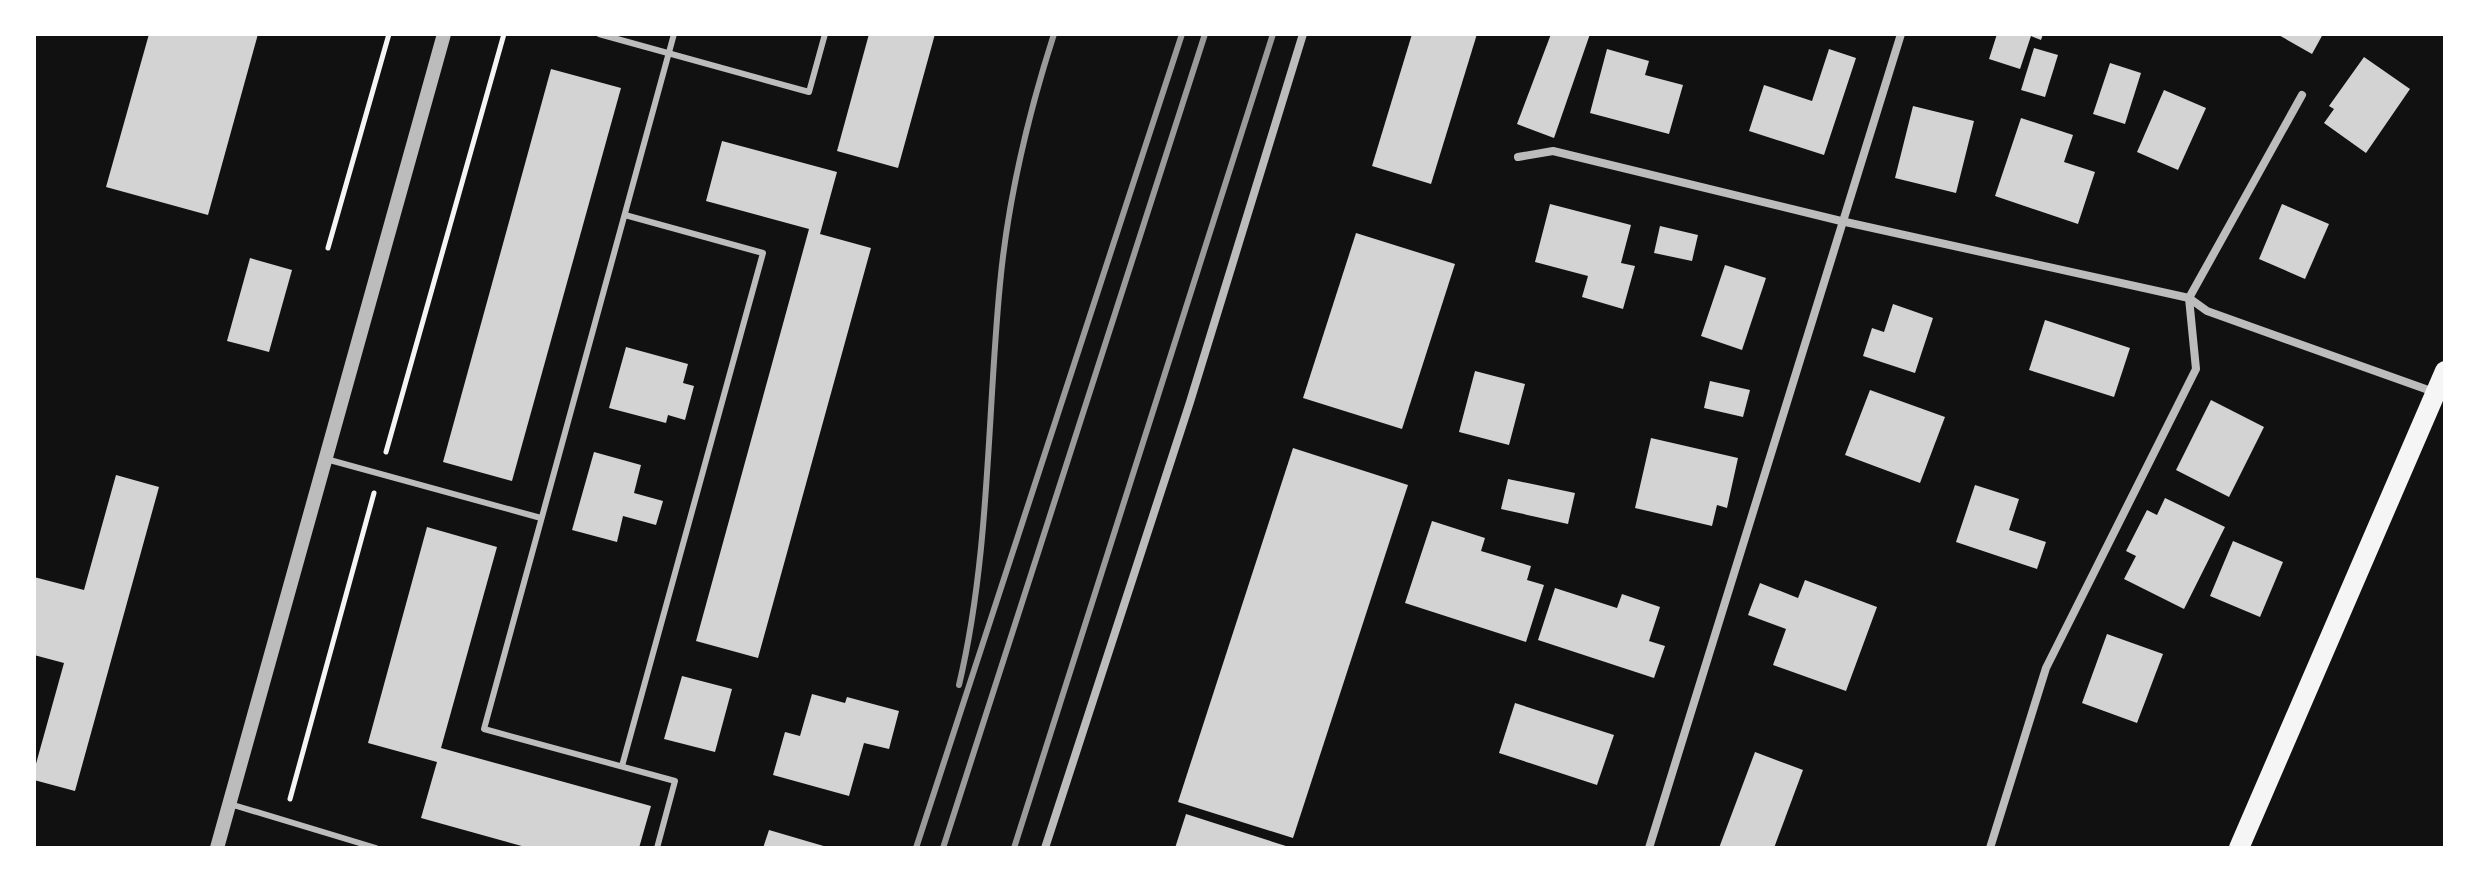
<svg xmlns="http://www.w3.org/2000/svg" width="2479" height="882" font-family="'Playfair Display',serif">
<style>
.building{fill:#d3d3d3}
.lines{fill:none;stroke-linecap:round;stroke-linejoin:round}
.path{stroke:#f5f5f5;stroke-width:5}
.service{stroke:#bcbcbc;stroke-width:6}
.minor{stroke:#bcbcbc;stroke-width:8}
.tertiary{stroke:#bcbcbc;stroke-width:14}
.primary{stroke:#f5f5f5;stroke-width:20}
.rail{stroke:#9a9a9a;stroke-width:6}
</style>
<rect width="100%" height="100%" fill="#111"/>
<g class="building">
<path d="M149,34H258L208,215L106,187Z"/>
<path d="M869,34H935L898,168L837,151Z"/>
<path d="M1412,34H1477L1431,184L1372,166Z"/>
<path d="M1551,34H1590L1554,138L1517,124Z"/>
<path d="M1997,34H2043L2041,40L2031,36L2020,69L1989,59Z"/>
<path d="M2277,34H2323L2312,54Z"/>
<path d="M2034,48L2058,55L2045,97L2021,90Z"/>
<path d="M1607,49L1649,61L1645,75L1683,85L1669,134L1590,113Z"/>
<path d="M1829,49L1856,58L1824,155L1749,131L1764,85L1812,101Z"/>
<path d="M2364,57L2410,89L2366,153L2324,123L2334,109L2329,106Z"/>
<path d="M2110,63L2141,73L2125,124L2093,114Z"/>
<path d="M551,69L621,88L512,481L443,462Z"/>
<path d="M2164,90L2206,108L2178,170L2137,152Z"/>
<path d="M1913,106L1974,121L1956,193L1895,178Z"/>
<path d="M2021,118L2073,135L2064,162L2095,172L2078,224L1995,196Z"/>
<path d="M722,141L837,172L820,234L871,248L758,658L696,641L809,229L706,201Z"/>
<path d="M1550,204L1631,225L1621,263L1635,266L1623,309L1582,297L1588,276L1535,262Z"/>
<path d="M2282,204L2329,224L2305,279L2259,259Z"/>
<path d="M1660,226L1698,235L1692,261L1654,253Z"/>
<path d="M1356,233L1455,264L1402,429L1303,398Z"/>
<path d="M250,258L292,270L269,352L227,341Z"/>
<path d="M1725,265L1766,278L1742,350L1701,336Z"/>
<path d="M1893,304L1933,318L1915,373L1863,356L1872,328L1884,332Z"/>
<path d="M2045,320L2130,348L2114,397L2029,370Z"/>
<path d="M626,347L688,364L683,383L694,386L685,420L668,415L666,423L609,408Z"/>
<path d="M1475,371L1525,384L1509,445L1459,432Z"/>
<path d="M1710,381L1750,390L1743,417L1704,408Z"/>
<path d="M1870,390L1945,417L1920,483L1845,455Z"/>
<path d="M2211,400L2264,427L2229,497L2176,470Z"/>
<path d="M1651,438L1738,458L1727,508L1717,505L1712,526L1635,508Z"/>
<path d="M1293,448L1408,485L1293,838L1178,802Z"/>
<path d="M594,452L641,465L634,493L663,501L656,525L623,516L617,542L572,530Z"/>
<path d="M116,475L159,487L75,791L34,780V771L64,663L34,655V577L84,590Z"/>
<path d="M1508,479L1575,493L1568,524L1501,509Z"/>
<path d="M1975,485L2019,499L2009,530L2046,542L2037,569L1956,542Z"/>
<path d="M2165,498L2225,527L2184,609L2124,579L2136,556L2126,551L2147,510L2157,515Z"/>
<path d="M1432,521L1485,538L1481,551L1531,566L1527,580L1544,585L1526,642L1405,603Z"/>
<path d="M427,527L497,547L441,748L651,806L639,848H529L421,818L437,762L368,743Z"/>
<path d="M2233,541L2283,562L2260,617L2210,596Z"/>
<path d="M1805,580L1877,607L1846,691L1773,665L1786,629L1748,615L1760,583L1798,598Z"/>
<path d="M1555,588L1617,608L1622,594L1660,607L1649,641L1665,646L1654,678L1538,640Z"/>
<path d="M2107,634L2163,654L2137,723L2082,703Z"/>
<path d="M682,676L732,689L715,752L664,739Z"/>
<path d="M812,694L845,703L847,697L899,711L889,749L864,743L849,796L773,775L785,732L800,736Z"/>
<path d="M1515,703L1614,735L1597,785L1499,753Z"/>
<path d="M1755,752L1803,770L1774,848H1719Z"/>
<path d="M1186,814L1289,847V848H1175Z"/>
<path d="M769,830L827,847V848H763Z"/>
</g>
<g class="lines">
<g class="path">
<path d="M328,248L389,34"/>
<path d="M386,452L504,34"/>
<path d="M290,799L374,493"/>
</g>
<g class="service">
<path d="M599,34L809,92L825,34"/>
<path d="M326,459L541,518"/>
<path d="M622,766L763,253L625,215"/>
<path d="M230,804L376,848"/>
<path d="M657,848L675,781L484,729L674,34"/>
</g>
<g class="minor">
<path d="M1518,157L1553,151L1841,221L2189,298L2207,311L2434,392"/>
<path d="M2189,298L2302,95"/>
<path d="M1045,848L1190,402L1303,34"/>
<path d="M1649,848L1901,34"/>
<path d="M1990,848L2046,668L2196,369L2189,298"/>
</g>
<path class="tertiary" d="M217,848L444,34"/>
<path class="primary" d="M2239,848L2445,371"/>
<g class="rail">
<path d="M959,685C990,554 987,418 1000,284C1008,199 1028,115 1054,34"/>
<path d="M916,848L1182,34"/>
<path d="M943,848L1205,34"/>
<path d="M1014,848L1273,34"/>
</g>
</g>
<rect width="2479" height="882" fill="none" stroke="#ffffff" stroke-width="72"/>
</svg>
